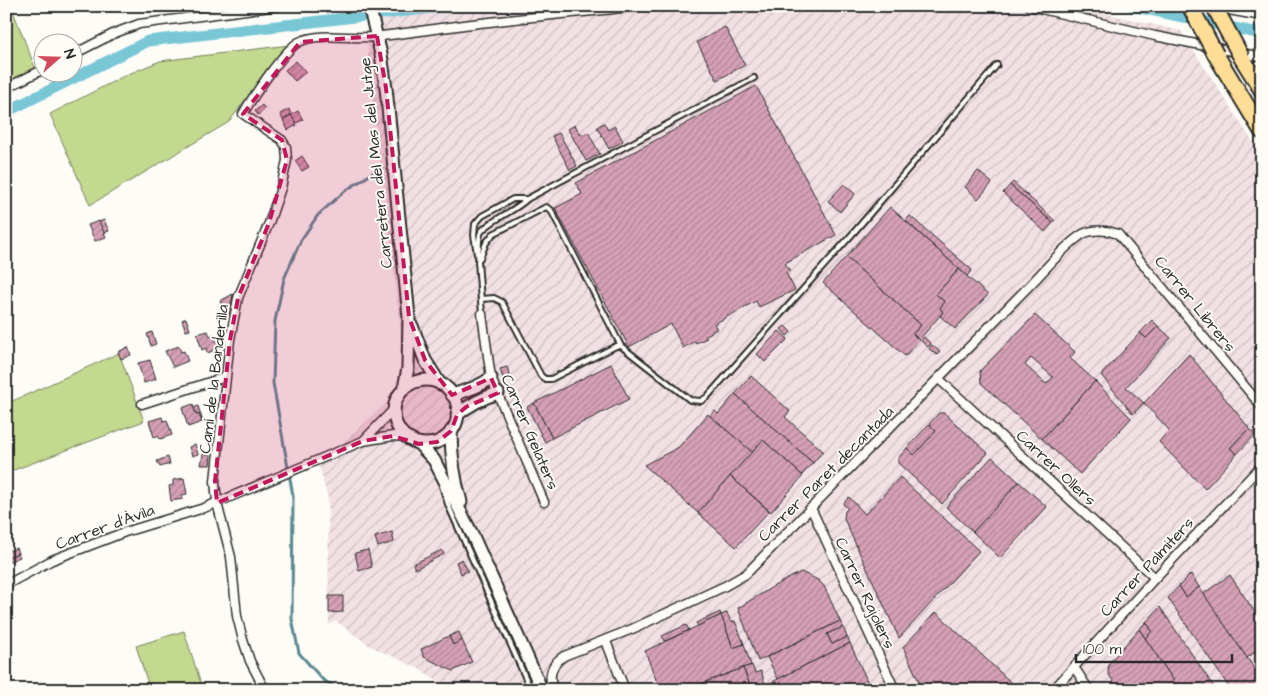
<svg xmlns="http://www.w3.org/2000/svg" width="1268" height="696" font-family="'Architects Daughter',sans-serif">
<style>
.industrial{fill:url(#industrial-furrows)}
.green{fill:#c2d98f;stroke:#76825d}
.lines{fill:none;stroke-linecap:round;stroke-linejoin:round}
.stream{stroke:#5a8991;stroke-width:3}
.canal{stroke:#79c7d5;stroke-width:11}
.building{fill:url(#building-hatch);stroke:#2b2b2b;fill-rule:evenodd}
.lane-casing{stroke:#2b2b2b;stroke-width:8}
.street-casing{stroke:#2b2b2b;stroke-width:11}
.secondary-casing{stroke:#2b2b2b;stroke-width:15}
.highway-casing{stroke:#2b2b2b;stroke-width:19}
.lane{stroke:#fdfcf7;stroke-width:4}
.street{stroke:#fdfcf7;stroke-width:8}
.secondary{stroke:#fdfcf7;stroke-width:11}
.highway{stroke:#fede96;stroke-width:15}
.highway-bridge-casing{stroke:#2b2b2b;stroke-width:19;stroke-linecap:butt}
.highway-bridge{stroke:#fede96;stroke-width:15}
.marked{fill:#c2185b;fill-opacity:0.2;stroke:#c2185b;stroke-width:4;stroke-dasharray:10 6;stroke-linejoin:round}
.labels{text-anchor:middle;dominant-baseline:central;stroke-width:4;stroke-linejoin:round;paint-order:stroke}
.street-label{font-size:16px;fill:#2b2b2b;stroke:#fdfcf7}
</style>
<defs>
<pattern id="industrial-furrows" width="10" height="10" patternUnits="userSpaceOnUse" patternTransform="scale(1.25)"><rect width="10" height="10" fill="#f1e0e4"/><path d="M-1 1l2-2M0 10L10 0M9 11l2-2" fill="none" stroke="#cfc0c4"/></pattern>
<pattern id="building-hatch" width="6" height="6" patternUnits="userSpaceOnUse" patternTransform="scale(1.25)"><rect width="6" height="6" fill="#d6a0b6"/><path d="M-1 1l2-2M0 6l6-6M5 7l2-2" fill="none" stroke="#ae8394"/></pattern>
</defs>
<rect width="100%" height="100%" fill="#fdfcf7"/>
<filter id="ink" filterUnits="userSpaceOnUse"><feTurbulence type="fractalNoise" baseFrequency=".02" numOctaves="2"/><feDisplacementMap in="SourceGraphic" scale="10" xChannelSelector="R" yChannelSelector="G"/><feConvolveMatrix kernelMatrix="1 2 1 2 8 2 1 2 1" color-interpolation-filters="sRGB"/></filter>
<g filter="url(#ink)">
<path class="industrial" d="M367,6H1073L1181,31L1262,156V690H452L424,673L422,670L370,646L336,621L329,625L328,499L319,466L402,388L400,323L368,59Z"/>
<g class="green">
<path d="M6,6H11L36,70L6,84Z"/>
<path d="M289,45L256,85L229,122L90,205L50,114L126,75L160,61Z"/>
<path d="M119,353L144,421L6,473V404Z"/>
<path d="M184,631L203,690H150L136,646Z"/>
</g>
<g class="lines">
<path class="stream" d="M340,690L323,680L299,653L292,619L293,496L273,383L275,321L284,279L301,240L318,215L345,191L382,167"/>
<g class="canal">
<path d="M1132,6L1262,34"/>
<path d="M6,112L148,41L450,6"/>
</g>
</g>
<g class="building">
<path d="M725,27L745,65L717,80L697,42Z"/>
<path d="M296,61L306,72L295,81L285,70Z"/>
<path d="M756,86L836,235L785,263L790,271L786,273L795,290L759,307L756,301L714,324L717,329L705,336L707,338L696,343L695,341L683,348L671,324L629,347L555,208L582,194L576,183Z"/>
<path d="M262,105L265,109L258,115L255,111Z"/>
<path d="M289,109L291,115L283,120L280,114Z"/>
<path d="M298,111L303,120L296,123L291,115Z"/>
<path d="M291,115L297,125L288,130L283,120Z"/>
<path d="M604,123L608,130L615,126L623,141L609,149L597,127Z"/>
<path d="M575,125L581,135L588,132L600,154L586,161L568,129Z"/>
<path d="M559,133L577,166L570,170L552,136Z"/>
<path d="M302,156L309,167L302,171L295,161Z"/>
<path d="M978,171L992,183L978,199L965,187Z"/>
<path d="M1013,182L1055,221L1053,223L1010,185Z"/>
<path d="M844,184L855,194L840,212L828,201Z"/>
<path d="M1010,185L1053,223L1045,232L1003,193Z"/>
<path d="M890,207L959,269L936,294L945,302L940,308L943,312L919,340L913,334L921,325L846,257Z"/>
<path d="M910,216L972,270L967,276L906,221Z"/>
<path d="M104,220L109,231L104,233L99,222Z"/>
<path d="M99,221L106,237L95,241L88,225Z"/>
<path d="M846,257L921,325L913,334L919,340L905,356L823,283Z"/>
<path d="M959,269L988,295L955,329L940,316L943,312L940,308L945,302L936,294Z"/>
<path d="M233,294L230,314L226,315L220,301Z"/>
<path d="M1035,315L1075,352L1070,358L1095,381L1042,439L981,383L980,371ZM1031,358L1053,377L1046,384L1025,365Z"/>
<path d="M186,318L190,330L186,331L182,320Z"/>
<path d="M1152,320L1158,326L1146,338L1140,333Z"/>
<path d="M785,326L791,332L787,336L781,329Z"/>
<path d="M1158,326L1171,338L1126,387L1144,403L1133,414L1101,375L1140,333L1146,338Z"/>
<path d="M208,331L210,336L214,334L219,349L207,353L206,348L202,350L197,334Z"/>
<path d="M779,331L788,339L765,362L757,354Z"/>
<path d="M152,332L156,344L151,346L147,334Z"/>
<path d="M924,337L931,344L928,347L921,341Z"/>
<path d="M932,345L940,352L937,355L929,349Z"/>
<path d="M179,346L181,352L184,351L188,361L173,367L165,351Z"/>
<path d="M128,347L131,355L121,359L118,352Z"/>
<path d="M1189,354L1249,428L1230,448L1237,454L1205,489L1159,442L1169,430L1144,403Z"/>
<path d="M150,360L156,379L144,383L138,363Z"/>
<path d="M611,364L629,399L552,438L534,403Z"/>
<path d="M507,367L510,375L503,378L500,369Z"/>
<path d="M751,376L790,411L785,417L823,451L813,463L735,394Z"/>
<path d="M1095,381L1131,418L1080,474L1042,439Z"/>
<path d="M735,394L813,463L802,475L763,440L752,452L710,416L715,411L718,414Z"/>
<path d="M534,403L552,438L545,442L527,407Z"/>
<path d="M193,404L196,415L199,414L202,422L188,427L182,408Z"/>
<path d="M198,406L203,422H202L199,414L196,415L194,408Z"/>
<path d="M939,413H944L988,453L942,504L898,463V458L907,448L914,455L936,431L929,424Z"/>
<path d="M708,414L752,452L698,513L644,465L679,447Z"/>
<path d="M162,417L163,421L167,420L172,435L160,439L158,436L154,437L149,421Z"/>
<path d="M929,424L936,431L914,455L907,448Z"/>
<path d="M1249,428L1255,435L1237,454L1230,448Z"/>
<path d="M763,440L803,476L771,512L730,476Z"/>
<path d="M195,444L198,454L192,456L189,447Z"/>
<path d="M203,454L211,455L210,465H201Z"/>
<path d="M168,457L170,464L160,467L157,461Z"/>
<path d="M992,457L1019,482L973,532L946,507Z"/>
<path d="M730,476L769,511L736,547L698,513Z"/>
<path d="M900,477L979,551L899,638L844,519L845,511L848,508L843,504L849,497L865,514Z"/>
<path d="M184,478L187,494L182,495L183,499L171,501L169,486L173,485V480Z"/>
<path d="M1019,482L1047,507L1000,558L973,532Z"/>
<path d="M392,532L394,542L378,547L375,537Z"/>
<path d="M8,547L10,551L16,548L18,553L6,558V548Z"/>
<path d="M368,550L372,567L359,571L355,553Z"/>
<path d="M442,550L444,554L415,569L413,564Z"/>
<path d="M18,553L20,557L6,563V558Z"/>
<path d="M462,559L468,571L461,574L456,562Z"/>
<path d="M801,572L818,580L824,586L840,621L758,661L738,608L774,586Z"/>
<path d="M1191,574L1199,587L1186,597L1179,586Z"/>
<path d="M1230,575L1262,623V647L1247,658L1203,594Z"/>
<path d="M1179,586L1186,597L1199,587L1262,680V690H1231L1168,598Z"/>
<path d="M329,596H343V612L329,613Z"/>
<path d="M1160,607L1216,690H1180L1145,638L1152,631L1146,622Z"/>
<path d="M720,612L721,615L698,626L696,623Z"/>
<path d="M936,612L1019,690H923L903,647Z"/>
<path d="M727,613L731,622L735,621L744,644L733,648L721,615Z"/>
<path d="M721,615L733,648L744,644L751,665L684,690H660L645,651Z"/>
<path d="M840,621L843,627L827,634L832,644L847,637L850,643L778,679L767,657Z"/>
<path d="M1146,622L1152,631L1145,638L1139,629Z"/>
<path d="M686,625L689,630L665,641L662,636Z"/>
<path d="M843,627L847,637L832,644L827,634Z"/>
<path d="M1139,629L1145,638L1180,690H1119L1108,673L1109,663Z"/>
<path d="M459,632L462,640L453,645L449,636Z"/>
<path d="M449,636L453,645L462,640L472,662L453,671L424,657L421,649Z"/>
<path d="M850,643L869,685L859,690H767L766,685Z"/>
<path d="M752,665L755,673L761,671L767,690H752L743,668Z"/>
<path d="M743,668L752,690H684H685Z"/>
</g>
<g class="lines">
<defs>
<g id="lane">
<path d="M477,254L474,235L475,224L482,216L513,199H527"/>
<path d="M480,258L486,243L493,234L546,207L551,210L621,346"/>
<path d="M478,261L482,314"/>
<path d="M478,262C479,253 478,243 480,234C483,224 517,210 527,199L754,78"/>
<path d="M481,299L494,298L502,302L541,376L545,379H551L616,346H621L690,400L701,401L707,397L855,231L997,65"/>
<path d="M442,486L449,507L531,690"/>
</g>
<g id="street">
<path d="M1029,6L1155,36L1262,57"/>
<path d="M1206,6L1262,16"/>
<path d="M72,55L115,33L139,24L278,6"/>
<path d="M6,88L42,70"/>
<path d="M482,314L491,378L544,502"/>
<path d="M939,379L1155,578"/>
<path d="M142,404L225,377"/>
<path d="M394,409L363,441L393,436L405,437"/>
<path d="M811,508L895,690"/>
<path d="M6,585L52,560L125,532L204,508L363,441"/>
<path d="M606,641L625,690"/>
<path d="M1074,667L1089,690"/>
<path d="M265,690L250,661L243,640L237,616L231,557L217,503L215,481L230,340L238,298L269,223L281,188L287,160L286,147L282,140L243,114C252,98 284,50 299,42C318,32 352,39 374,37C407,33 440,28 472,24C529,17 586,12 642,6"/>
<path d="M553,690C548,676 551,664 564,656L632,629L725,586L746,574L1031,284C1046,269 1066,244 1083,234C1093,229 1108,230 1118,234L1262,407"/>
<path d="M1053,690L1155,578L1262,465"/>
</g>
<g id="secondary">
<path d="M369,6L381,54L386,88L409,317L408,368L404,388"/>
<path d="M412,326L425,360L440,384"/>
<circle cx="426" cy="412" r="32"/>
<path d="M452,395C467,390 479,387 491,378"/>
<path d="M457,415C470,404 482,398 498,393"/>
<path d="M451,431C451,456 454,478 461,502"/>
<path d="M419,444L434,460L472,534L542,690"/>
</g>
<g id="highway">
<path d="M1216,55L1262,131"/>
<path d="M1242,58L1262,90"/>
</g>
</defs>
<use href="#lane" class="lane-casing"/>
<use href="#street" class="street-casing"/>
<use href="#secondary" class="secondary-casing"/>
<use href="#highway" class="highway-casing"/>
<use href="#lane" class="lane"/>
<use href="#street" class="street"/>
<use href="#secondary" class="secondary"/>
<use href="#highway" class="highway"/>
<defs>
<g id="highway-bridge">
<path d="M1190,6L1216,55"/>
<path d="M1214,6L1242,58"/>
</g>
</defs>
<use href="#highway-bridge" class="highway-bridge-casing"/>
<use href="#highway-bridge" class="highway-bridge"/>
</g>
</g>
<path class="marked" d="M377,36L386,88L409,317L425,360L452,395L491,378L498,393L466,407L457,415L451,431L437,442L419,444L393,436L363,441L217,503L215,481L230,340L238,298L269,223L287,160L282,140L243,114L300,42Z"/>
<g class="labels">
<g class="street-label">
<text transform="translate(376 163) rotate(-96)">Carretera del Mas del Jutge</text>
<text transform="translate(1195 304) rotate(51)">Carrer Librers</text>
<text transform="translate(214 379) rotate(-83)">Camí de la Banderilla</text>
<text transform="translate(530 432) rotate(67)">Carrer Gelaters</text>
<text transform="translate(1056 468) rotate(43)">Carrer Ollers</text>
<text transform="translate(826 474) rotate(-45)">Carrer Paret decantada</text>
<text transform="translate(105 527) rotate(-20)">Carrer d'Àvila</text>
<text transform="translate(1147 567) rotate(-47)">Carrer Palmiters</text>
<text transform="translate(865 593) rotate(65)">Carrer Rajolers</text>
</g>
</g>
<rect width="1268" height="696" fill="none" stroke="#fdfcf7" stroke-width="25"/>
<rect x="12" y="12" width="1243" height="671" fill="none" stroke="#2b2b2b" stroke-width="2" filter="url(#ink)"/>
<g transform="translate(58 58) rotate(70)"><circle r="24" fill="#fdfcf7" stroke="#a9a8a5"/>
<path d="M0-4L9 19L0 12L-9 19Z" fill="#d1495b"/>
<text y="-8" font-size="14" font-weight="bold" text-anchor="middle" fill="#2b2b2b">N</text>
</g>
<path d="M1076 654v8h156v-8" fill="none" stroke="#2b2b2b" stroke-width="2.5"/>
<text x="1083" y="654" font-size="15" fill="#2b2b2b" stroke="#fdfcf7" stroke-width="4" paint-order="stroke">100 m</text>
</svg>
